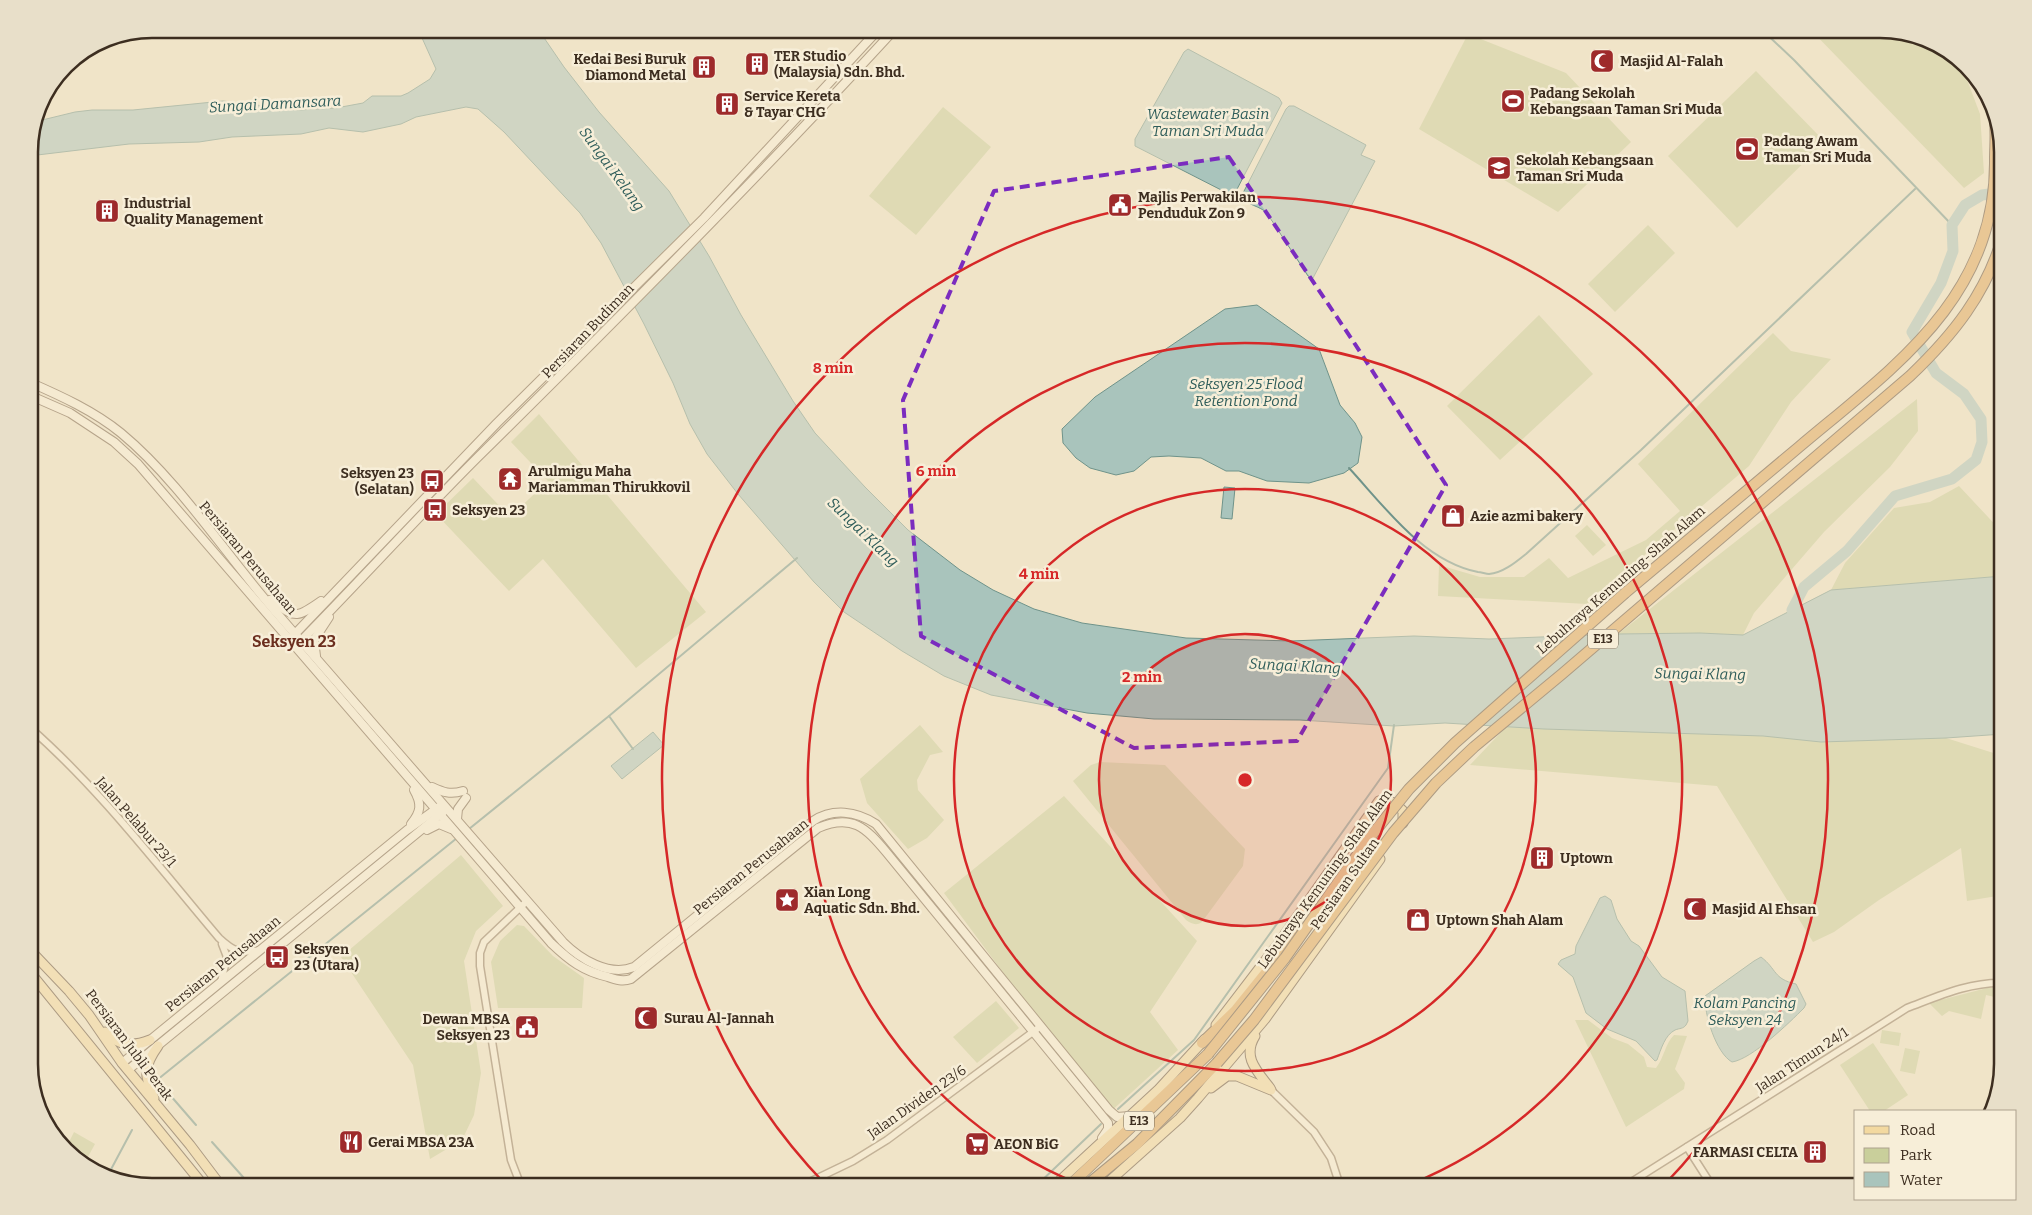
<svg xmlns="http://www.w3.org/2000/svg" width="2032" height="1215" font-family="Bitter,serif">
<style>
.green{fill:#c9cf9b}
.water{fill:#a9c4bc;stroke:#6f938a}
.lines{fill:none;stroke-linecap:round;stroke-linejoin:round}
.stream{stroke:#6f938a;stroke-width:2}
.river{stroke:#a9c4bc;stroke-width:11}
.tertiary-casing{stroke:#8d765c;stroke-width:9}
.secondary-casing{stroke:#6f573f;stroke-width:10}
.primary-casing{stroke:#5b4430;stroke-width:11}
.motorway-casing{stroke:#5b4430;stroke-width:12}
.tertiary{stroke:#faf1dc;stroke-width:6}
.secondary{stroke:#faf1dc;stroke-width:8}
.primary{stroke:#f3d9a0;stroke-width:9}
.motorway{stroke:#e0a458;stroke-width:10}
.motorway-bridge-casing{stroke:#5b4430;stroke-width:12;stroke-linecap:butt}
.motorway-bridge{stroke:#e0a458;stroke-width:10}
.marked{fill:none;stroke:#7b2cbf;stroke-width:4;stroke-dasharray:10 6;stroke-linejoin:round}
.ring{fill:none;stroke:#d62828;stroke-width:2.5}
.labels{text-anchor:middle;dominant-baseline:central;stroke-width:5;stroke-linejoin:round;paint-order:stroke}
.shield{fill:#f7eed8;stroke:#756857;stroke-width:1}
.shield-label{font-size:12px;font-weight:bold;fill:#3d2e20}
.poi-label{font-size:14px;font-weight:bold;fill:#3d2e20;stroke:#f7eed8;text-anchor:start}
.street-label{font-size:14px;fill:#3d2e20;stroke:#f7eed8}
.water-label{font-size:15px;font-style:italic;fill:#2f5d5a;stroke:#f7eed8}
.quarter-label{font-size:16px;font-weight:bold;fill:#6b2e1e;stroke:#f7eed8}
.rim{fill:none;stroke:#3d2e20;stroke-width:2.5}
.centre{fill:#d62828;stroke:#f7eed8;stroke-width:2.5}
.ring-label{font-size:15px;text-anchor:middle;font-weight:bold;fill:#d62828;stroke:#f7eed8;stroke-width:5;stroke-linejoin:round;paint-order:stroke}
</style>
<rect width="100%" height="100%" fill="#f0e4c8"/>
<g class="green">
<path d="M1810,29H1880L1942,45L1961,64L1980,114L1984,173L1964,188Z"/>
<path d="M1468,34L1566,73L1631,142L1558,212L1419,129Z"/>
<path d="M1756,71L1825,142L1737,228L1668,156Z"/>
<path d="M943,107L991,147L916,235L869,196Z"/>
<path d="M1648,225L1675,253L1615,312L1588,284Z"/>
<path d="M1539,315L1593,374L1500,460L1447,406Z"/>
<path d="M1773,333L1791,351L1831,359L1791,402L1749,466L1587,604L1438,596L1439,565L1480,577H1524L1549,558L1568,578L1646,540L1680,511L1638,464Z"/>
<path d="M1917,399L1918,431L1890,467L1824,532L1754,613L1743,635L1700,633L1618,634Z"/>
<path d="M539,414L706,612L636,668L543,559L509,591L436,514L473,478L510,517L548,481L511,442Z"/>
<path d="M1959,486L2003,533V576L1831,590L1845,563L1894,508L1930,502Z"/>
<path d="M1587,525L1606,545L1593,556L1575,536Z"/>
<path d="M920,725L943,752L930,755L917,780L918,790L944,820L927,838L908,849L867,803L860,779Z"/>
<path d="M1506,727L1875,740L1946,738L2003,756V895L1967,901L1961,848L1879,900L1834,932L1813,942L1717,786L1470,765Z"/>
<path d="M1100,762L1165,765L1245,849L1243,866L1202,922C1196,926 1192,924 1186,920L1073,781L1091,765Z"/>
<path d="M1064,796L1197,941L1150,1012L1178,1050L1108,1114L944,893Z"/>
<path d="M461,855L503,906L476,931L464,961L481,1073L474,1115L462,1140L430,1159L413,1065L341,957Z"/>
<path d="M517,925L524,926L553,956L584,978L582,1008H498L491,962L500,941Z"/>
<path d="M1987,988H2003V999L1986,995L1981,1019L1949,1011L1942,1016L1929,1003Z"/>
<path d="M996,1001L1019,1028L977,1063L953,1037Z"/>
<path d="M1575,1020H1588L1612,1038L1628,1044L1644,1057L1647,1067L1656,1068C1664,1058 1665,1044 1674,1035L1687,1036L1675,1069L1685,1083L1684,1089L1626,1127Z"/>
<path d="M1882,1030L1901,1033L1899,1046L1880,1043Z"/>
<path d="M1873,1043L1908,1095L1884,1111H1870L1840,1065Z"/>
<path d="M1905,1048L1920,1051L1915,1074L1900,1071Z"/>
<path d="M74,1132L95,1144L84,1164L67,1146Z"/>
</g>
<g class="water">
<path d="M418,29H538L564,67L599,112L669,191L709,256L741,315L793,401L815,433L865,487L908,530L960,570L993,590L1034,609L1082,623L1186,638L1291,641L1414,636L1489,639L1618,634L1700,633L1743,635L1831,590L2003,576V734L1946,738L1821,742L1763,736L1544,729L1445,723L1394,726L1300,720L1154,719L1087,713L991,695L944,676L902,651L844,612L814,582L738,494L707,454L690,424L673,383L644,324L601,243L580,213L504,132L478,109L466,107L416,117L401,124L363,132L329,128L301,134L232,137L199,142L129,144L29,156V144L34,122L75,112L92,110H133L223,101L298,110L336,108L363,103L372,96H401L408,93L430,79L436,69Z"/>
<path d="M1188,49L1279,98L1282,103L1235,193L1231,195L1135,146V139L1184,52Z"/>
<path d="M1289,106H1294L1366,145L1361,155L1375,161L1313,278L1308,276L1267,213C1260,206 1247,205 1241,197L1286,109Z"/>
<path d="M1257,305L1319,349L1340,405L1355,423L1362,437L1358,463L1344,473L1309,483L1267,481L1239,471H1226L1201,458L1169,456L1151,457L1134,471L1116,475L1090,468L1076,458L1063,443L1062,429L1095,397L1225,309Z"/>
<path d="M1224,487L1235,488L1232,519L1221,518Z"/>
<path d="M653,732L664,745L622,779L611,766Z"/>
<path d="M1605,896L1611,900L1617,919L1631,941L1639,946L1662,977L1685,991L1688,1021L1686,1025C1683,1029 1680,1028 1675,1030C1665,1035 1661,1049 1657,1060L1655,1061L1636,1041L1607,1029L1586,1013L1573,977L1558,964L1561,960L1575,954L1576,946L1600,898Z"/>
<path d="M1761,957C1777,969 1773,979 1796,984L1806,1004L1804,1008C1789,1023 1752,1059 1732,1062C1716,1053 1704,1014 1705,996L1754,961Z"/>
</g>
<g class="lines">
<g class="stream">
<path d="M1761,29L1794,60L1952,225"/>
<path d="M1349,468C1385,507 1423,561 1478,572C1481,572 1486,574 1489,574C1503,573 1516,562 1526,554L1641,450L1915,189"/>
<path d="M609,716L633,749"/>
<path d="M469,829L609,716L797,558"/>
<path d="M1118,1109L1194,1040L1388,768L1394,725"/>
<path d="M196,1125L157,1080L457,838"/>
<path d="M212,1142L251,1186"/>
<path d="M108,1175L132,1130"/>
<path d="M1036,1186L1101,1124"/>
</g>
<path class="river" d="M1797,623L1792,610L1804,587L1847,551L1895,496L1952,479L1976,460L1982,442L1981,419L1964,394L1936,373L1912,332L1941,283L1953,251L1952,225L1965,205L1982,195L2003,192"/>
<defs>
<g id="tertiary">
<path d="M29,727C100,789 158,866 219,938C234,952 240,954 260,950"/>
<path d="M221,982L227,957L222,944"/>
<path d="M1271,1090L1314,1132L1331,1158L1340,1186"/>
<path d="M1687,1147L1712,1186"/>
<path d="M521,1186L511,1160L480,966V953L484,942L527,901"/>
<path d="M801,1186L853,1161L887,1140L1041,1026"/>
<path d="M1625,1186L1907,1008C1939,996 1969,982 2003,983"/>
</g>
<g id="secondary">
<path d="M29,382C61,396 94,411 121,433C180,482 225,554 275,611C372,721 467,832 563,942C580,959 609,977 634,967L813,821C833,808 856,811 876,824L1109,1110L1117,1117L1130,1116"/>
<path d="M29,395L70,413L114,442L138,464L551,943C570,961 583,971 608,977C616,980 623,982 631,979L818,828C852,813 866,828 887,853L1108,1123V1129L1102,1138"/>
<path d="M270,600C296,617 294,620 321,601"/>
<path d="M292,637L497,423L704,218L879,29"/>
<path d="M298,644C358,583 416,519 477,458C619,318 760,176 895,29"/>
<path d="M316,656L314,640L329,617"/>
<path d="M432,787C443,792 450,795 463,791"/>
<path d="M457,819L458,809L466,798"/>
<path d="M411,824C421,812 422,804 414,790"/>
<path d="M427,830L439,824L451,829"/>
<path d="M122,1063L407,830L439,807"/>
<path d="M128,1070L443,812"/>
</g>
<g id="primary">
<path d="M29,949L69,991L89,1015L122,1063L190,1145L221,1186"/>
<path d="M29,971L204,1186"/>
<path d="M1216,1025L1278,944L1379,801C1390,799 1395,803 1403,811V823"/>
<path d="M105,1032C119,1046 132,1047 150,1040"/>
<path d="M1255,1036C1242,1057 1257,1071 1270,1088"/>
<path d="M1211,1088L1227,1076H1237L1271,1090"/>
<path d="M154,1098C144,1075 143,1067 158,1046"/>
<path d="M1054,1186L1159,1089L1205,1039"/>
<path d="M1104,1186L1180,1118L1198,1098L1265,1019L1380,859"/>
</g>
<g id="motorway">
<path d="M1625,593C1683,545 1741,496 1799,447C1894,367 1997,297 1995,159C1995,144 1997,129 1994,114"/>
<path d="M1202,1043L1236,1010L1301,929"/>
<path d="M1069,1186L1208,1054"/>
<path d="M1086,1186L1137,1144L1217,1063"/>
</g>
</defs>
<use href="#tertiary" class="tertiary-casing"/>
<use href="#secondary" class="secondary-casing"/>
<use href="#primary" class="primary-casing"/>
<use href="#motorway" class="motorway-casing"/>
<use href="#tertiary" class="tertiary"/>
<use href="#secondary" class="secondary"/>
<use href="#primary" class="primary"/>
<use href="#motorway" class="motorway"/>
<defs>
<g id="motorway-bridge">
<path d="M1208,1054L1285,958L1367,841L1409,789L1455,743L1625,593"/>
<path d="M1217,1063L1254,1020L1393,833L1436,783L1474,747L1562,674L1910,376C1953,335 1986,294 2003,236"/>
</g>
</defs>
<use href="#motorway-bridge" class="motorway-bridge-casing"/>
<use href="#motorway-bridge" class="motorway-bridge"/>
</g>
<path d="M0 0H2032V1215H0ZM1229,157L1353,341L1446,485L1297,741L1134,748L921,636L903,400L994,191Z" fill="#f0e4c8" fill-opacity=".55" fill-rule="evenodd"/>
<path class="marked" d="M1229,157L1353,341L1446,485L1297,741L1134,748L921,636L903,400L994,191Z"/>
<circle cx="1245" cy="780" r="146" fill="#d62828" fill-opacity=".12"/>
<g class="ring">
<circle cx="1245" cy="780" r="146"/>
<circle cx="1245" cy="780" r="291"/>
<path d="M1081 1185A437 437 0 1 1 1409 1185"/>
<path d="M826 1185A583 583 0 1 1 1664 1185"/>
</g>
<defs>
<symbol id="mosque-square" viewBox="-11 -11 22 22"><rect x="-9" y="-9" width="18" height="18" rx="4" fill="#9e2a2b" stroke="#f7eed8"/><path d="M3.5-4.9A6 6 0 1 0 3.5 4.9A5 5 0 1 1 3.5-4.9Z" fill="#fff"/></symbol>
<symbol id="building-square" viewBox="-11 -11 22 22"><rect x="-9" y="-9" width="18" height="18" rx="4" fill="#9e2a2b" stroke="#f7eed8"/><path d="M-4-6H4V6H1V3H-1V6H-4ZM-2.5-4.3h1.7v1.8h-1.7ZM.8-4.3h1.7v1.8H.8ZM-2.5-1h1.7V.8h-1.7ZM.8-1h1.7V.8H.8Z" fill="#fff"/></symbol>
<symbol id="stadium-square" viewBox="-11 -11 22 22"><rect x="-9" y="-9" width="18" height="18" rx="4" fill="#9e2a2b" stroke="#f7eed8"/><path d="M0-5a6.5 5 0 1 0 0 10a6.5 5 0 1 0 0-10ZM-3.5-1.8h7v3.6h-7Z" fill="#fff"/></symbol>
<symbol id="school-square" viewBox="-11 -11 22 22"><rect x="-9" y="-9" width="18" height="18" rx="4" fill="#9e2a2b" stroke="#f7eed8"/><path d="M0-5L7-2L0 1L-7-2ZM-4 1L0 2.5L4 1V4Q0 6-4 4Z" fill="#fff"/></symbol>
<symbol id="civic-square" viewBox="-11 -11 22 22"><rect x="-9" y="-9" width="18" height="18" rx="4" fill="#9e2a2b" stroke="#f7eed8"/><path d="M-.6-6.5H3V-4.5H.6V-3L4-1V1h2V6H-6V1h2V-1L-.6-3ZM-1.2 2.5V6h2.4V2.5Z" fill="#fff"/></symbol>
<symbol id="temple-square" viewBox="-11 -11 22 22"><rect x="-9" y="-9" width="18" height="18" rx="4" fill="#9e2a2b" stroke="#f7eed8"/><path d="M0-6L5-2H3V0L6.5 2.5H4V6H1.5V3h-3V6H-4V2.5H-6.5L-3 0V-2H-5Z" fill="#fff"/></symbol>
<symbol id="bus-square" viewBox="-11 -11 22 22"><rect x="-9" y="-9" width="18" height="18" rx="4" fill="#9e2a2b" stroke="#f7eed8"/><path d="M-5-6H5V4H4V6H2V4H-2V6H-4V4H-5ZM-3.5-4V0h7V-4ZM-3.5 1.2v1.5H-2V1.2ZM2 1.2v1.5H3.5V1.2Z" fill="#fff"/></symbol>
<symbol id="shop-square" viewBox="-11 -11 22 22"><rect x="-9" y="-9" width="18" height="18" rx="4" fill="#9e2a2b" stroke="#f7eed8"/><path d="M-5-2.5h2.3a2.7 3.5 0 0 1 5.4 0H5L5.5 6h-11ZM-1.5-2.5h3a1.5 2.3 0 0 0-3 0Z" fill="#fff"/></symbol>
<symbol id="sight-square" viewBox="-11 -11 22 22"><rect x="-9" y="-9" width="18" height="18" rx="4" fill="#9e2a2b" stroke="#f7eed8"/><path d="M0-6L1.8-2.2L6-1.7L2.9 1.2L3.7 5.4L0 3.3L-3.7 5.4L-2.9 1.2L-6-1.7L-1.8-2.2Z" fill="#fff"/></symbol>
<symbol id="restaurant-square" viewBox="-11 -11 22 22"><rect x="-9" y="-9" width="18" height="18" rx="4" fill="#9e2a2b" stroke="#f7eed8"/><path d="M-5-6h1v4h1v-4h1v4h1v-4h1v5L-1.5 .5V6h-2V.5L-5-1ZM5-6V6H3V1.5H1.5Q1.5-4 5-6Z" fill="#fff"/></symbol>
<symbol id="supermarket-square" viewBox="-11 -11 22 22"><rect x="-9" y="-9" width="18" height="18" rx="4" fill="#9e2a2b" stroke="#f7eed8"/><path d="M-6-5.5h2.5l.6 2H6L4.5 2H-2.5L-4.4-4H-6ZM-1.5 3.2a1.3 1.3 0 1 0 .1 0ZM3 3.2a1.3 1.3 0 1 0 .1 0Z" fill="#fff"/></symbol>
</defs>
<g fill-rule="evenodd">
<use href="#mosque-square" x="1588" y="47" width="28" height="28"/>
<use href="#building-square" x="743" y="50" width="28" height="28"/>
<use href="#building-square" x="690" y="53" width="28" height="28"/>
<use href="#stadium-square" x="1499" y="87" width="28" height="28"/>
<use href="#building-square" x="713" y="90" width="28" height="28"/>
<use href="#stadium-square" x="1733" y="135" width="28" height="28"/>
<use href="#school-square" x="1485" y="154" width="28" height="28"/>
<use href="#civic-square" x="1106" y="191" width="28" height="28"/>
<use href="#building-square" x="93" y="197" width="28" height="28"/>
<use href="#temple-square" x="496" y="465" width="28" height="28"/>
<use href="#bus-square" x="418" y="467" width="28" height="28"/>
<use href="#bus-square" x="421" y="496" width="28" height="28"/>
<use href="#shop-square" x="1439" y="502" width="28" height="28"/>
<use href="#building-square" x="1528" y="844" width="28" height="28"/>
<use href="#sight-square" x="773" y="886" width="28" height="28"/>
<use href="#mosque-square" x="1681" y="895" width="28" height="28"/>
<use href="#shop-square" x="1404" y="906" width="28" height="28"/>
<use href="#bus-square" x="263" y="943" width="28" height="28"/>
<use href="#mosque-square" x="632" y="1004" width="28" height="28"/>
<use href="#civic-square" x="513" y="1013" width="28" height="28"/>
<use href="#restaurant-square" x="337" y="1128" width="28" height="28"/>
<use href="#supermarket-square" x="963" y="1130" width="28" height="28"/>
<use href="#building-square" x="1801" y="1138" width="28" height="28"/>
</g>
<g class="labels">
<g class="shield">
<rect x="1588" y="629.5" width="30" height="19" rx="4"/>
<rect x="1124" y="1111.5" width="30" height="19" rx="4"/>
</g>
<g class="shield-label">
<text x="1603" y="639">E13</text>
<text x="1139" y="1121">E13</text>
</g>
<g class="poi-label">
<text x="774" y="56">TER Studio<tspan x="774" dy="16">(Malaysia) Sdn. Bhd.</tspan></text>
<text x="686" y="59" text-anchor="end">Kedai Besi Buruk<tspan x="686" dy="16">Diamond Metal</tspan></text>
<text x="1620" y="61">Masjid Al-Falah</text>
<text x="1530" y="93">Padang Sekolah<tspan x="1530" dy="16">Kebangsaan Taman Sri Muda</tspan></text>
<text x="744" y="96">Service Kereta<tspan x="744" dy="16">&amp; Tayar CHG</tspan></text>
<text x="1764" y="141">Padang Awam<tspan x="1764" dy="16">Taman Sri Muda</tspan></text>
<text x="1516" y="160">Sekolah Kebangsaan<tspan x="1516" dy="16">Taman Sri Muda</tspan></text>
<text x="1138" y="197">Majlis Perwakilan<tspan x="1138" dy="16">Penduduk Zon 9</tspan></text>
<text x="124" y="203">Industrial<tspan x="124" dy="16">Quality Management</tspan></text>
<text x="528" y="471">Arulmigu Maha<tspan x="528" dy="16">Mariamman Thirukkovil</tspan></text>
<text x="414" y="473" text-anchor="end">Seksyen 23<tspan x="414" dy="16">(Selatan)</tspan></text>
<text x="452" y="510">Seksyen 23</text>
<text x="1470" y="516">Azie azmi bakery</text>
<text x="1560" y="858">Uptown</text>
<text x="804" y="892">Xian Long<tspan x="804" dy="16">Aquatic Sdn. Bhd.</tspan></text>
<text x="1712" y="909">Masjid Al Ehsan</text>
<text x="1436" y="920">Uptown Shah Alam</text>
<text x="294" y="949">Seksyen<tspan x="294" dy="16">23 (Utara)</tspan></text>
<text x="664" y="1018">Surau Al-Jannah</text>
<text x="510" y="1019" text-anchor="end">Dewan MBSA<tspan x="510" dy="16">Seksyen 23</tspan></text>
<text x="368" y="1142">Gerai MBSA 23A</text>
<text x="994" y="1144">AEON BiG</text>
<text x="1798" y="1152" text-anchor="end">FARMASI CELTA</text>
</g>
<g class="street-label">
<text transform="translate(588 331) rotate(-46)">Persiaran Budiman</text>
<text transform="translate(248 558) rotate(50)">Persiaran Perusahaan</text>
<text transform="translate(1621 580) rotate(-41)">Lebuhraya Kemuning-Shah Alam</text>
<text transform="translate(136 822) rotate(49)">Jalan Pelabur 23/1</text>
<text transform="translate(751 867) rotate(-39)">Persiaran Perusahaan</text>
<text transform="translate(1325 879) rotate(-54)">Lebuhraya Kemuning-Shah Alam</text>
<text transform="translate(1345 884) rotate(-55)">Persiaran Sultan</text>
<text transform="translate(223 964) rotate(-39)">Persiaran Perusahaan</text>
<text transform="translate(129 1045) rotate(53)">Persiaran Jubli Perak</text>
<text transform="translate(1802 1060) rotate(-33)">Jalan Timun 24/1</text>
<text transform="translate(917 1102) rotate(-35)">Jalan Dividen 23/6</text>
</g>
<g class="water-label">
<text transform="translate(275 104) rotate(-3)">Sungai Damansara</text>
<text x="1208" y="114">Wastewater Basin<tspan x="1208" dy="17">Taman Sri Muda</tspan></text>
<text transform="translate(612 169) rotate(54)">Sungai Kelang</text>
<text x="1246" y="384">Seksyen 25 Flood<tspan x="1246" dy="17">Retention Pond</tspan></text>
<text transform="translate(863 532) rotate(44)">Sungai Klang</text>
<text transform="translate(1295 666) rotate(3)">Sungai Klang</text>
<text transform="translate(1700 674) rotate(1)">Sungai Klang</text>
<text x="1745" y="1003">Kolam Pancing<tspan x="1745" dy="17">Seksyen 24</tspan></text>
</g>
<g class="quarter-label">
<text x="294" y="641">Seksyen 23</text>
</g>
</g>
<path d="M0 0H2032V1215H0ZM152 38H1880A114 114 0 0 1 1994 152V1064A114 114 0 0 1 1880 1178H152A114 114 0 0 1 38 1064V152A114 114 0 0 1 152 38Z" fill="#e8dfc9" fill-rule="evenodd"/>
<path class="rim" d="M152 38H1880A114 114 0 0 1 1994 152V1064A114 114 0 0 1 1880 1178H152A114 114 0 0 1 38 1064V152A114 114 0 0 1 152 38Z"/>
<circle cx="1245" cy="780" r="8" class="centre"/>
<g class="ring-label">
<text x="833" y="373">8 min</text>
<text x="936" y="476">6 min</text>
<text x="1039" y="579">4 min</text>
<text x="1142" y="682">2 min</text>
</g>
<rect x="1854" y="1110" width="162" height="90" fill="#f7eed8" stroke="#ada18e"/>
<rect x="1864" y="1126" width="25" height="8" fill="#f3d9a0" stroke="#ada18e"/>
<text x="1900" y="1135" font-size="15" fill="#3d2e20">Road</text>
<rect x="1864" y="1148" width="25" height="15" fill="#c9cf9b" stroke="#ada18e"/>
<text x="1900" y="1160" font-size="15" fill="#3d2e20">Park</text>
<rect x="1864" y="1172" width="25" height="15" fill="#a9c4bc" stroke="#ada18e"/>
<text x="1900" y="1185" font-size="15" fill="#3d2e20">Water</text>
</svg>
